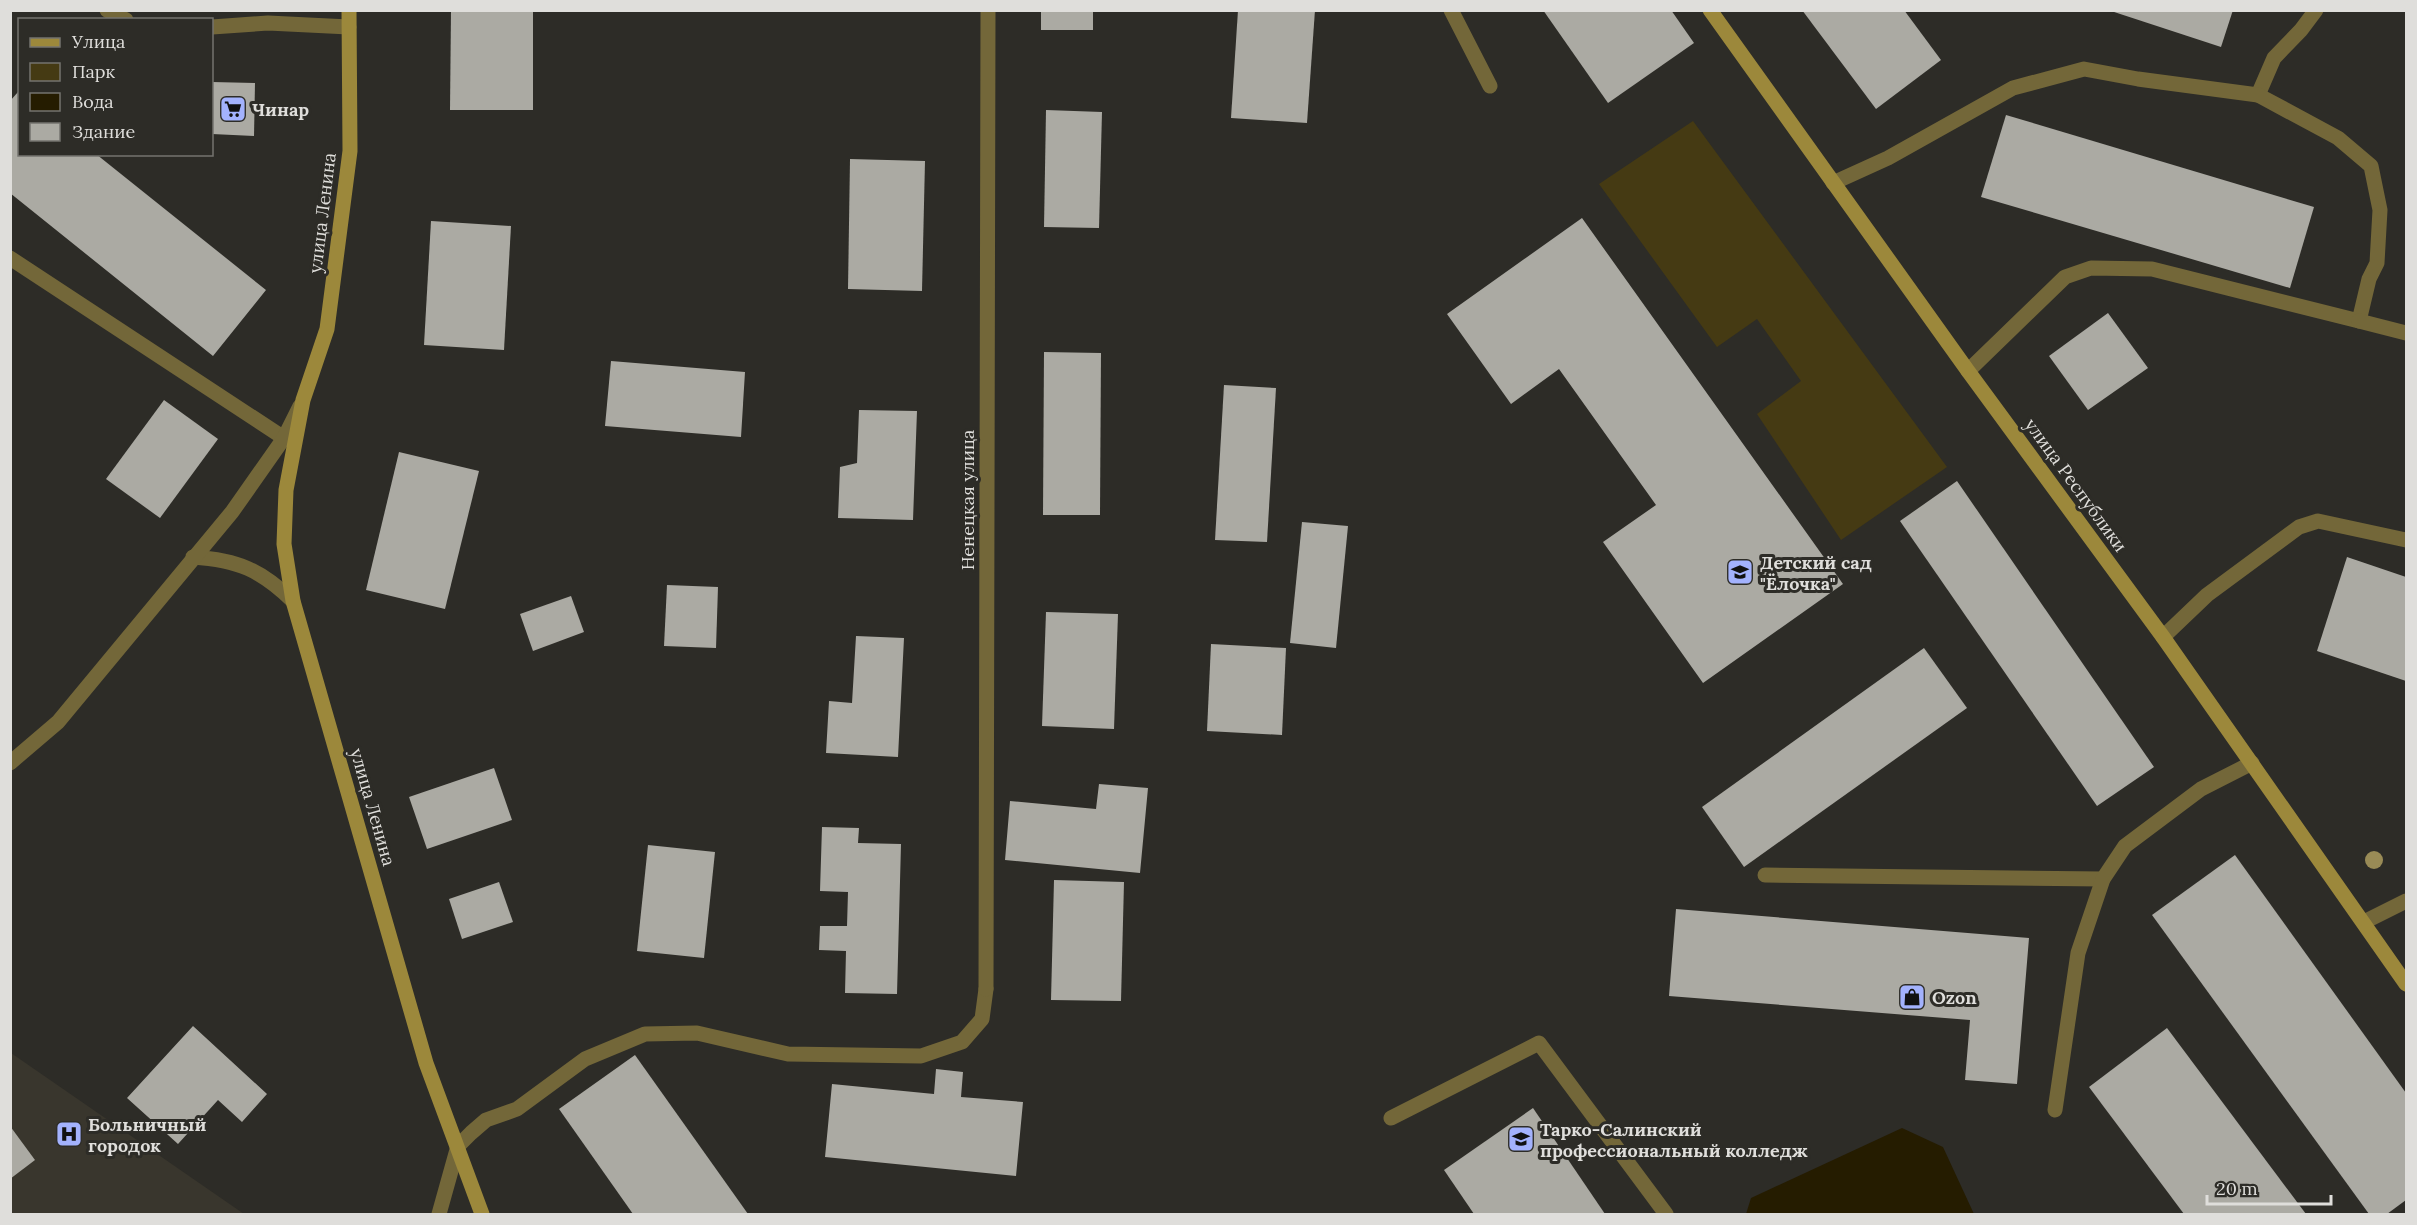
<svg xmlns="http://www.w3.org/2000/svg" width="2417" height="1225" font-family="Lora,serif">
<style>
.built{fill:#39362d}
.green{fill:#453a13}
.water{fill:#251c00}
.building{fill:#abaaa3}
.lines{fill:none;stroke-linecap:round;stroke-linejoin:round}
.lane{stroke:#736739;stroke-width:15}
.street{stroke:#736739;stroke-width:15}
.secondary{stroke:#9c883b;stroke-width:15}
.tree{fill:#998b56}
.labels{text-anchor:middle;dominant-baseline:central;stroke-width:6;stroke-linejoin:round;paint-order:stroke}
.poi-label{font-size:18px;font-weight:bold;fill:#dfdedb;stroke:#2d2c27;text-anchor:start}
.street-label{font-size:18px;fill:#dfdedb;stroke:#2d2c27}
</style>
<rect width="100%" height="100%" fill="#2d2c27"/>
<path class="built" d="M11,1053L244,1214H11Z"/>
<path class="green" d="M1693,121L1947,467L1841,540L1757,414L1801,381L1757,319L1717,347L1599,184Z"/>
<path class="water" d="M1902,1128L1943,1147L1974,1214H1746L1751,1198Z"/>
<g class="building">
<path d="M451,10H533V110H450Z"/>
<rect x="1041" y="10" width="52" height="20"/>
<path d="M1238,10H1315L1307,123L1231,118Z"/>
<path d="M1543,10H1671L1694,43L1608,103Z"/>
<path d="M1802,10H1904L1941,60L1876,109Z"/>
<path d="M2108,10H2233L2221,47Z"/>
<path d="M212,82L255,83L254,136L212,134Z"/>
<path d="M18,92L20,154H96L266,290L213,356L10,193V101Z"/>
<path d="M1046,110L1102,112L1099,228L1044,227Z"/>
<path d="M2006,115L2314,207L2290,288L1981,197Z"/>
<path d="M850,159L925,161L922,291L848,289Z"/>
<path d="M1582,218L1843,584L1703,683L1603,542L1656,505L1559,369L1511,404L1447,314Z"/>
<path d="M431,221L511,226L504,350L424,345Z"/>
<path d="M2108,313L2148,368L2088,410L2049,356Z"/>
<path d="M1044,352L1101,353L1100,515H1043Z"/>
<path d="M611,361L745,372L741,437L605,426Z"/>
<path d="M1224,385L1276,388L1267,542L1215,540Z"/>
<path d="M164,400L218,439L160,518L106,479Z"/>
<path d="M859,410L917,411L913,520L838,518L840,467L857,463Z"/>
<path d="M399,452L479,471L445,609L366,590Z"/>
<path d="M1957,481L2154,767L2097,806L1900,521Z"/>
<path d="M1302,522L1348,526L1336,648L1290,643Z"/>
<path d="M2347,557L2406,577V681L2317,651Z"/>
<path d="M667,585L718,587L716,648L664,646Z"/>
<path d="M571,596L584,632L533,651L520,614Z"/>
<path d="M1046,612L1118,614L1114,729L1042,726Z"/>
<path d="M856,636L904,638L898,757L826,753L829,701L852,703Z"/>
<path d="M1211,644L1286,648L1282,735L1207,731Z"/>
<path d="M1924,648L1967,708L1744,867L1702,807Z"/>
<path d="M494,768L512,820L427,849L409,797Z"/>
<path d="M1099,784L1148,788L1140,873L1005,860L1010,801L1096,809Z"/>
<path d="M822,827L859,828L858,843L901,844L897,994L845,993L846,951L819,950L820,926H847L848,892L820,891Z"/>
<path d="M648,845L715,852L704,958L637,951Z"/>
<path d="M2235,855L2406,1093V1200L2387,1214H2369L2152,915Z"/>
<path d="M1054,880L1124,882L1121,1001L1051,1000Z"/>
<path d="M499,882L513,922L462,939L449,899Z"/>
<path d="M1676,909L2029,938L2017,1084L1965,1080L1970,1020L1669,996Z"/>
<path d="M193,1026L267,1094L242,1122L218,1100L178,1144L127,1098Z"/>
<path d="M2167,1028L2306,1214H2184L2089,1087Z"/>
<path d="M635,1055L748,1214H633L559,1109Z"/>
<path d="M936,1069L963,1072L961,1097L1023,1102L1016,1176L825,1157L832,1084L934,1094Z"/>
<path d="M1533,1108L1605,1214H1474L1444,1170Z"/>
<path d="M10,1126L35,1160L10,1179Z"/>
</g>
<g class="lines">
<g class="lane">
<path d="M107,10L126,20"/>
<path d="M1451,10L1490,86"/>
<path d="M212,27L268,23L349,27"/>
<path d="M2258,95L2274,58L2301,30L2316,10"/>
<path d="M1833,183L1888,158L2013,88L2084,69L2138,79L2258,95L2338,138L2371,166L2380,210L2377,263L2369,279L2359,321L2152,269L2091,268L2065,277L1968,371"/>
<path d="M10,258L284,438"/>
<path d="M2359,321L2406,333"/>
<path d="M2163,637L2207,595L2299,527L2318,521L2406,540"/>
<path d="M1765,875L2103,879"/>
<path d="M2055,1110L2078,953L2103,879L2125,846L2201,789L2252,763"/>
<path d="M1391,1118L1539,1043L1666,1214"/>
<path d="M439,1214L458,1146L471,1133L486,1120L517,1109L585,1059L645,1034L697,1033L788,1054L921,1056L962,1042L982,1019L986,989"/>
</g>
<g class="street">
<path d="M193,557C238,560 261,570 293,601"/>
<path d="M10,763L58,722L232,512L284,438L300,406"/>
<path d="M2364,922L2406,901"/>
<path d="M986,989L988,10"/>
</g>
<g class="secondary">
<path d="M349,10L350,151L327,329L303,400L286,490L284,544L293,601L426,1063L482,1214"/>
<path d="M1710,10L1968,371L2163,637L2406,984"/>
</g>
</g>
<circle class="tree" cx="2374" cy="860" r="9"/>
<defs>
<symbol id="supermarket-square" viewBox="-11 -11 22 22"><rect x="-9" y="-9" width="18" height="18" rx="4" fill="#a3b2fd" stroke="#2d2c27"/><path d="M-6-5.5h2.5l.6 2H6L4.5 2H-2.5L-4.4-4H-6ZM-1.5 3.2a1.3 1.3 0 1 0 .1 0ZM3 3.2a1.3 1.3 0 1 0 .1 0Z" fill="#111"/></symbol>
<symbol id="school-square" viewBox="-11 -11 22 22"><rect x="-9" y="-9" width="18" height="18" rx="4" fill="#a3b2fd" stroke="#2d2c27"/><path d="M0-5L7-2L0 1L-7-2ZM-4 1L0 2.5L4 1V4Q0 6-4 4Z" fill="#111"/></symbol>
<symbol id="shop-square" viewBox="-11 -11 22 22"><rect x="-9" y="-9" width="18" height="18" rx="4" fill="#a3b2fd" stroke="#2d2c27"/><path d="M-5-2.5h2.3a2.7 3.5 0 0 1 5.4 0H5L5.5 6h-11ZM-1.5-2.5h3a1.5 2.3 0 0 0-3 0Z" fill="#111"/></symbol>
<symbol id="hospital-square" viewBox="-11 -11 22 22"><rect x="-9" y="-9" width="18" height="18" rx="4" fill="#a3b2fd" stroke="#2d2c27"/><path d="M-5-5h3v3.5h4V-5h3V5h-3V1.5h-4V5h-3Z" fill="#111"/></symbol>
<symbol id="university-square" viewBox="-11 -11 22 22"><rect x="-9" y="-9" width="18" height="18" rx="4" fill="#a3b2fd" stroke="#2d2c27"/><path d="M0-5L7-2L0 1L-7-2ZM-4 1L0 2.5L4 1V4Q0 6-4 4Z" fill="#111"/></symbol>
</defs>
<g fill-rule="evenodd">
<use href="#supermarket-square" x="218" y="94" width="30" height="30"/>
<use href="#school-square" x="1725" y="557" width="30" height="30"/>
<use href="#shop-square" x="1897" y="982" width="30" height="30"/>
<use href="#hospital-square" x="54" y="1119" width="30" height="30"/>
<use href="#university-square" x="1506" y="1124" width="30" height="30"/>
</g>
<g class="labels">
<g class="poi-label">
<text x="252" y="109">Чинар</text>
<text x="1760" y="562">Детский сад<tspan x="1760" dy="21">"Ёлочка"</tspan></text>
<text x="1932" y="997">Ozon</text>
<text x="88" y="1124">Больничный<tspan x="88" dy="21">городок</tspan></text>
<text x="1540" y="1129">Тарко-Салинский<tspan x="1540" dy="21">профессиональный колледж</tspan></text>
</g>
<g class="street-label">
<text transform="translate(322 213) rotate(-83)">улица Ленина</text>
<text transform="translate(2076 485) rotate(54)">улица Республики</text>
<text transform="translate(967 500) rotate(-90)">Ненецкая улица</text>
<text transform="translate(373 807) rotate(74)">улица Ленина</text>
</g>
</g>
<rect width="2417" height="1225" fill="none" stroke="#dfdedb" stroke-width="24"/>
<rect x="18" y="18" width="195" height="138" fill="#2d2c27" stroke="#74736f" stroke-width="1.5"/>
<rect x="30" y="38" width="30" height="9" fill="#9c883b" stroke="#74736f" stroke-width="1.5"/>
<text x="72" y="48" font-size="18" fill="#dfdedb">Улица</text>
<rect x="30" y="63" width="30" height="18" fill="#453a13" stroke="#74736f" stroke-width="1.5"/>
<text x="72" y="78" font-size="18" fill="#dfdedb">Парк</text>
<rect x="30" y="93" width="30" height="18" fill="#251c00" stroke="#74736f" stroke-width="1.5"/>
<text x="72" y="108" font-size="18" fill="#dfdedb">Вода</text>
<rect x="30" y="123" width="30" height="18" fill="#abaaa3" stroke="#74736f" stroke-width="1.5"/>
<text x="72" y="138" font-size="18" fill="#dfdedb">Здание</text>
<path d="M2207 1195v9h124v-9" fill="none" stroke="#dfdedb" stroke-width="3"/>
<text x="2216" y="1195" font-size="18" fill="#dfdedb" stroke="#2d2c27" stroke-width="4.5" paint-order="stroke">20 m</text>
</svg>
